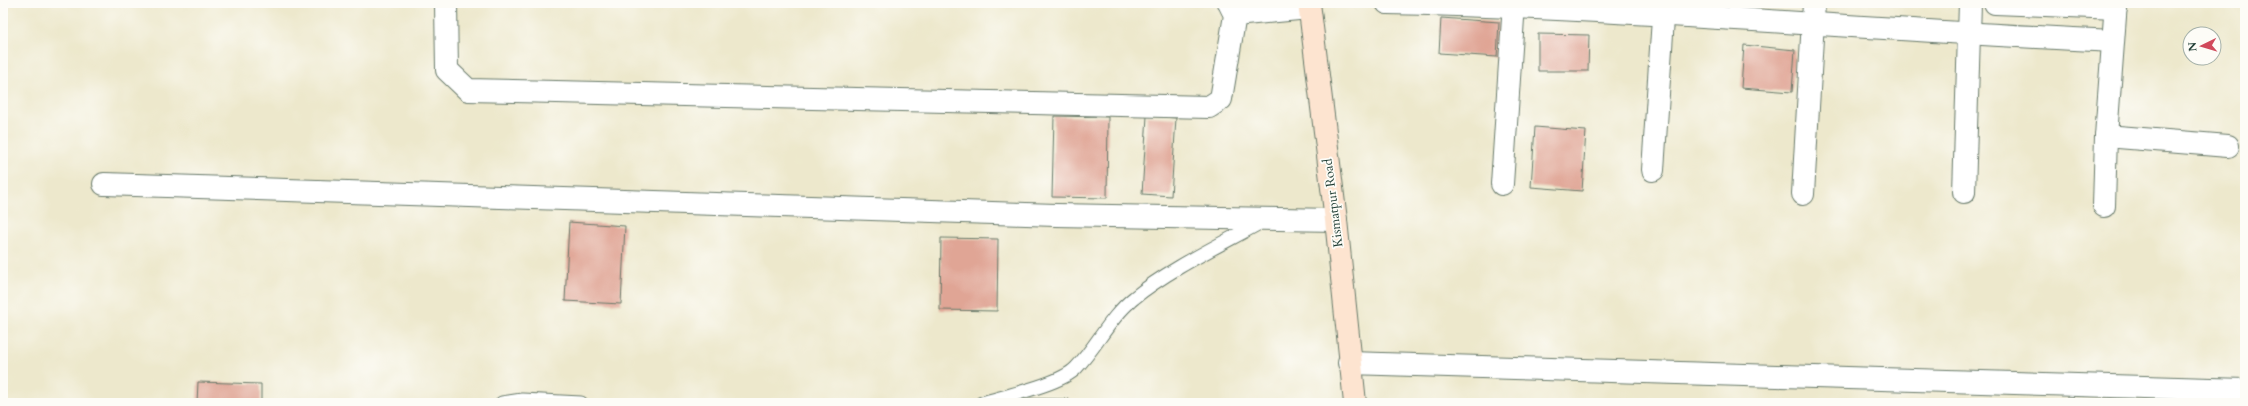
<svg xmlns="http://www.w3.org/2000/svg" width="2248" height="406" font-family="Cardo,serif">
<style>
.building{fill:#e0a595}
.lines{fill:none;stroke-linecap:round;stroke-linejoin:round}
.lane-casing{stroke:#677969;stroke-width:15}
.street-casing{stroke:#677969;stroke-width:24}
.secondary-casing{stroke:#677969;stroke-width:24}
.lane{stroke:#fff;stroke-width:13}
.street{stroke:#fff;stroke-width:22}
.secondary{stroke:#fde4d0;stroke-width:22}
.labels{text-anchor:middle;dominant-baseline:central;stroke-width:3.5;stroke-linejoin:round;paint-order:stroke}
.street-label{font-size:13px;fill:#1f3d34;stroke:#fdfcf7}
</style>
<rect width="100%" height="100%" fill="#fdfcf7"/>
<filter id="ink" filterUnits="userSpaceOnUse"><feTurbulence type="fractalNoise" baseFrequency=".025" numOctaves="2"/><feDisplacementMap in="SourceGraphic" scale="8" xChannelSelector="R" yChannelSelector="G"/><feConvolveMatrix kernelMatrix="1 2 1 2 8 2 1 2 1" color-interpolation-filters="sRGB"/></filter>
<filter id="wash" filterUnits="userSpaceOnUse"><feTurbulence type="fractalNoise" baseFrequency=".012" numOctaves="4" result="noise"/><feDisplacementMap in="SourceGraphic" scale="16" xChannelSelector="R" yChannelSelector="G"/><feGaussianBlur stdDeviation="0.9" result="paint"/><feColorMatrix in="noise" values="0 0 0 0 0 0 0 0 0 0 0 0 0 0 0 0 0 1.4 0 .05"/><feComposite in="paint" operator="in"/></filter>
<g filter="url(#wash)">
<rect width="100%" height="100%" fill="#ede8cc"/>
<g id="blocks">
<g class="building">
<path d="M1441,18L1499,22L1497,57L1439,53Z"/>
<path d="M1538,34L1589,35L1588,71H1538Z"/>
<path d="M1744,45L1795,50L1792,92L1741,88Z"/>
<path d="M1054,116L1108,117L1107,198L1052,197Z"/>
<path d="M1147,116L1176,118L1171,196L1142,194Z"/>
<path d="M1535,127L1586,131L1582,191L1531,187Z"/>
<path d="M569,222L625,226L621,304L565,301Z"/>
<path d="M941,238L998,239L997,311L940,310Z"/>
<path d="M198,382L261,384V403H197Z"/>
<path d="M1006,398L1070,399V403H1006Z"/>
</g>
</g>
</g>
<g filter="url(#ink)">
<use href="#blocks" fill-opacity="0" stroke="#677969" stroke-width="1"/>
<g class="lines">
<defs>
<g id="lane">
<path d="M502,403L522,400L581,403"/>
<path d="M982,403C1005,396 1061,384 1076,368C1097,346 1110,317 1134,298C1169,269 1222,244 1263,221"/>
</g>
<g id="street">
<path d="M446,3L447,70L468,90L1209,107L1221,99L1235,15L1229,3"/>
<path d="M1387,3C1629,8 1871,30 2113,41"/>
<path d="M1995,3L2116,8"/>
<path d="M1235,15L1309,8"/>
<path d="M2106,136L2228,146"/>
<path d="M1653,170L1664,3"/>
<path d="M104,184L1056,215L1336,220"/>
<path d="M1502,184L1514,3"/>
<path d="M1964,192L1970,3"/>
<path d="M1803,194L1814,3"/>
<path d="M2104,206L2106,136L2116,3"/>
<path d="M1349,363L2245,390"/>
</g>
<path id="secondary" d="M1309,3L1336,220L1355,403"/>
</defs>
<use href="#lane" class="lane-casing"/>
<use href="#street" class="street-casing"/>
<use href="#secondary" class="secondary-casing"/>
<use href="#lane" class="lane"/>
<use href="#street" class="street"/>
<use href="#secondary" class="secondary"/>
</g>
</g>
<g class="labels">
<g class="street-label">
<text transform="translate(1333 203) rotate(-97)">Kismatpur Road</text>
</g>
</g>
<rect width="2248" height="406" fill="none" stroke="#fdfcf7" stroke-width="16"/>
<g transform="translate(2202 46) rotate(265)"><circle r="19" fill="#fdfcf7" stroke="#a4b0a9"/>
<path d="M0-3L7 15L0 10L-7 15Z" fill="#d1495b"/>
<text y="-6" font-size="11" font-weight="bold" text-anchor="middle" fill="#1f3d34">N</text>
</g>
</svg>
